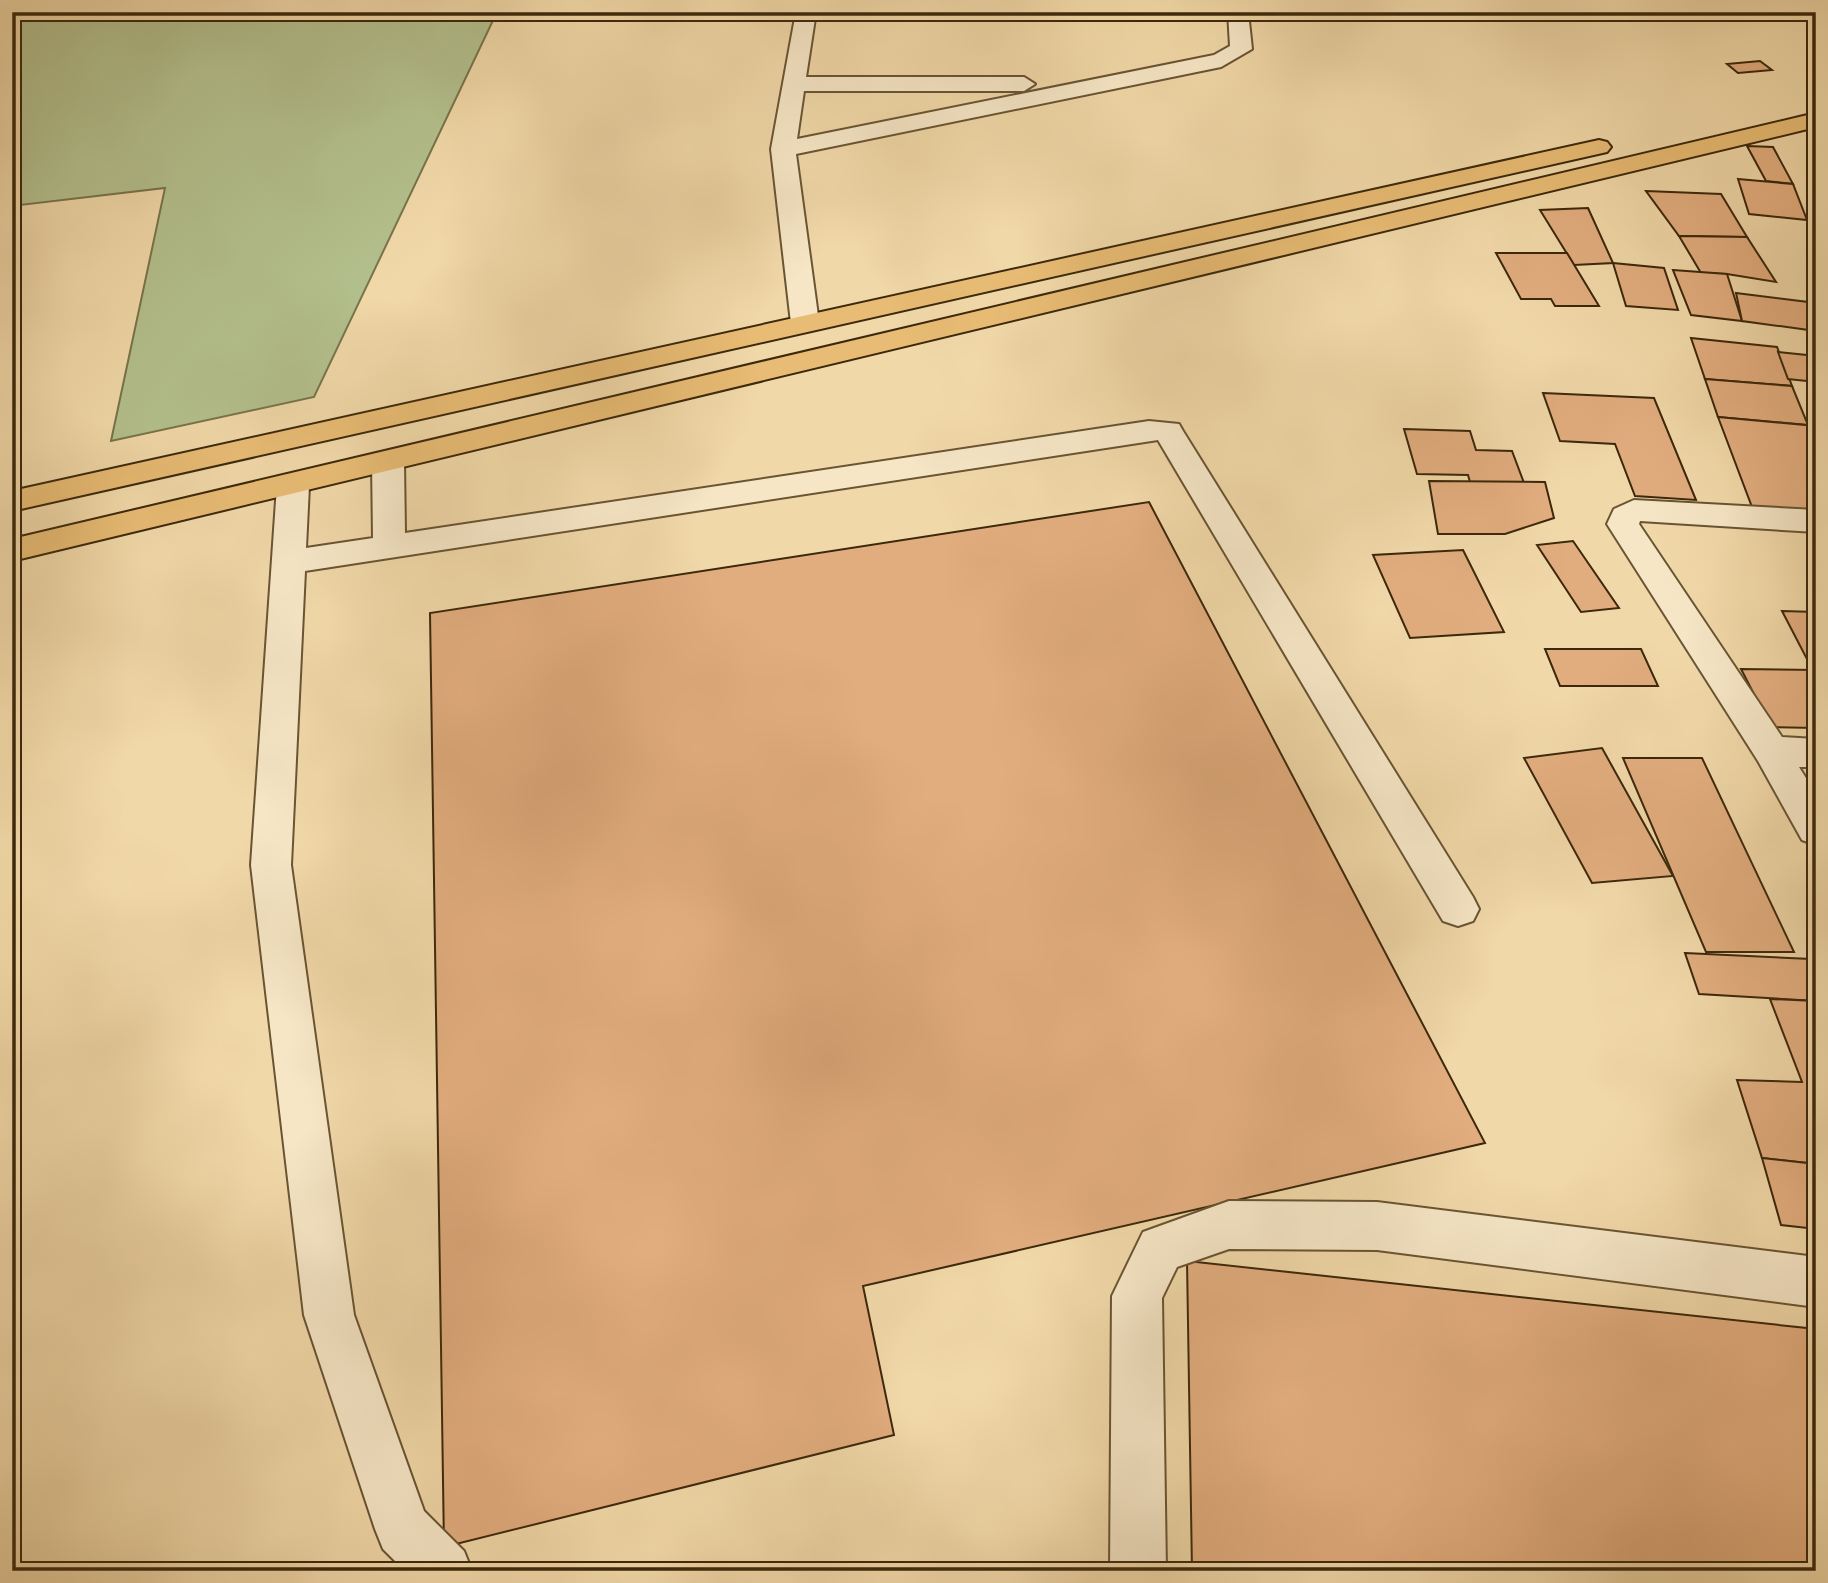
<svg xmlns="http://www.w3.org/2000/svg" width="1828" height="1583" font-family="Alegreya,serif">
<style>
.green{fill:#b3c08d;stroke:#78744c;stroke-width:2}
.building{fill:#e2ad7e;stroke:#3c280c;stroke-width:2}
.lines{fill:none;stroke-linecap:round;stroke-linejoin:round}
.minor-casing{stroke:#695433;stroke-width:4}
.major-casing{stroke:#3c280c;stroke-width:4}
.minor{fill:#f6e6c6;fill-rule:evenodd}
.major{fill:#e8bc74;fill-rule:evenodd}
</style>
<rect width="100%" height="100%" fill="#f1d8a8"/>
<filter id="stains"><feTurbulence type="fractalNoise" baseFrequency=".00286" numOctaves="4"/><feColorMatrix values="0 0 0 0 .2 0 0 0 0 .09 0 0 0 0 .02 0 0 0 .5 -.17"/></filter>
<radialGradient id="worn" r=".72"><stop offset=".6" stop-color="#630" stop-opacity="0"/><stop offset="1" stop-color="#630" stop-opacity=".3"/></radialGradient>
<path class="green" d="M12,12H497L314,397L111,441L165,188L12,206Z"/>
<g class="building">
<path d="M1760,61L1772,70L1738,73L1727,64Z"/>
<path d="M1747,146L1773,147L1793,184L1766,181Z"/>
<path d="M1738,179L1793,184L1807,220L1749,214Z"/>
<path d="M1646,191L1721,194L1747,237L1679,236Z"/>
<path d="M1588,208L1613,263L1574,265L1540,210Z"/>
<path d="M1679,236L1747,237L1776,282L1727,274L1701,273Z"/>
<path d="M1496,253H1567L1599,306H1555L1551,299H1521Z"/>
<path d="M1613,263L1664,268L1678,310L1626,306Z"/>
<path d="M1673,270L1727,274L1742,321L1691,315Z"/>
<path d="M1736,293L1816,303V331L1742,321Z"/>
<path d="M1691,338L1777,347L1792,386L1705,379Z"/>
<path d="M1778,352L1816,356V382L1788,379Z"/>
<path d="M1705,379L1792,386L1808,425L1718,417Z"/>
<path d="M1543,393L1654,398L1696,500L1635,496L1615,444L1560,441Z"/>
<path d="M1718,417L1816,426V512L1752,507Z"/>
<path d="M1404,429L1470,431L1476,450L1512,451L1524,483L1470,482L1468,475L1417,474Z"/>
<path d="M1429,481L1545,482L1554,518L1505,534H1438Z"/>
<path d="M1149,502L1485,1143L863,1286L894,1435L444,1547L430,613Z"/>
<path d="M1573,541L1619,608L1581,612L1537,545Z"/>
<path d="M1463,550L1504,632L1410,638L1373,555Z"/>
<path d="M1782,611L1816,612V663H1809Z"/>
<path d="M1545,649H1641L1658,686H1560Z"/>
<path d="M1741,669L1816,670V728L1771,727Z"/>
<path d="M1602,748L1673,876L1592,883L1524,758Z"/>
<path d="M1623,758H1702L1794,952H1706Z"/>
<path d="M1685,953L1811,959L1816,971V1001L1699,994Z"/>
<path d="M1770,999L1816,1001V1164L1762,1158L1737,1080L1802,1082Z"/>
<path d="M1762,1158L1816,1164V1229L1781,1225Z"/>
<path d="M1187,1261L1816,1329V1571H1192Z"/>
</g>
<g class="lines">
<defs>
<g id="minor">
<path d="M796,12H816L806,77H1024L1035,84L1024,91H804L797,139L1214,55L1230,46L1228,12H1248L1252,49L1221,67L796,154L819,323L815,329L805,331L795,329L791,323L771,149Z"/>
<path d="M1149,421L1179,424L1183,431L1473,897L1479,909L1473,921L1458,926L1443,921L1158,440L305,571L291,865L354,1315L424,1511L464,1551L472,1571H405L383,1549L375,1529L304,1315L251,865L277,486L282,479L293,476L304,479L309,486L306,548L373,538L372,461L377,454L388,451L399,454L404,461L405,533Z"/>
<path d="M1634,500L1816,510V532L1640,521L1639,524L1782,737L1816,739V767H1799L1816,794V845L1802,840L1758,761L1607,524L1614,509Z"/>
<path d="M1229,1201L1377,1202L1816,1257V1307L1377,1250L1229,1249L1177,1267L1162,1298L1166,1571H1110L1112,1296L1143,1232Z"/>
</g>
<g id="major">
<path d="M1816,113V127L12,561V539Z"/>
<path d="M1599,140L1607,142L1611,147L1607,152L12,511V491Z"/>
</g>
</defs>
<use href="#minor" class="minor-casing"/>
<use href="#major" class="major-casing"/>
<use href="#minor" class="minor"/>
<use href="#major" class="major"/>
</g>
<rect width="1828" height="1583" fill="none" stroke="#f1d8a8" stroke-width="42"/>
<rect x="14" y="14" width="1800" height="1555" fill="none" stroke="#3c280c" stroke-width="3.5"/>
<rect x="21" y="21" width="1786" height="1541" fill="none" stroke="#3c280c" stroke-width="2"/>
<rect width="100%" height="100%" filter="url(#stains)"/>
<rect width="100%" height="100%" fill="url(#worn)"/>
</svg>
